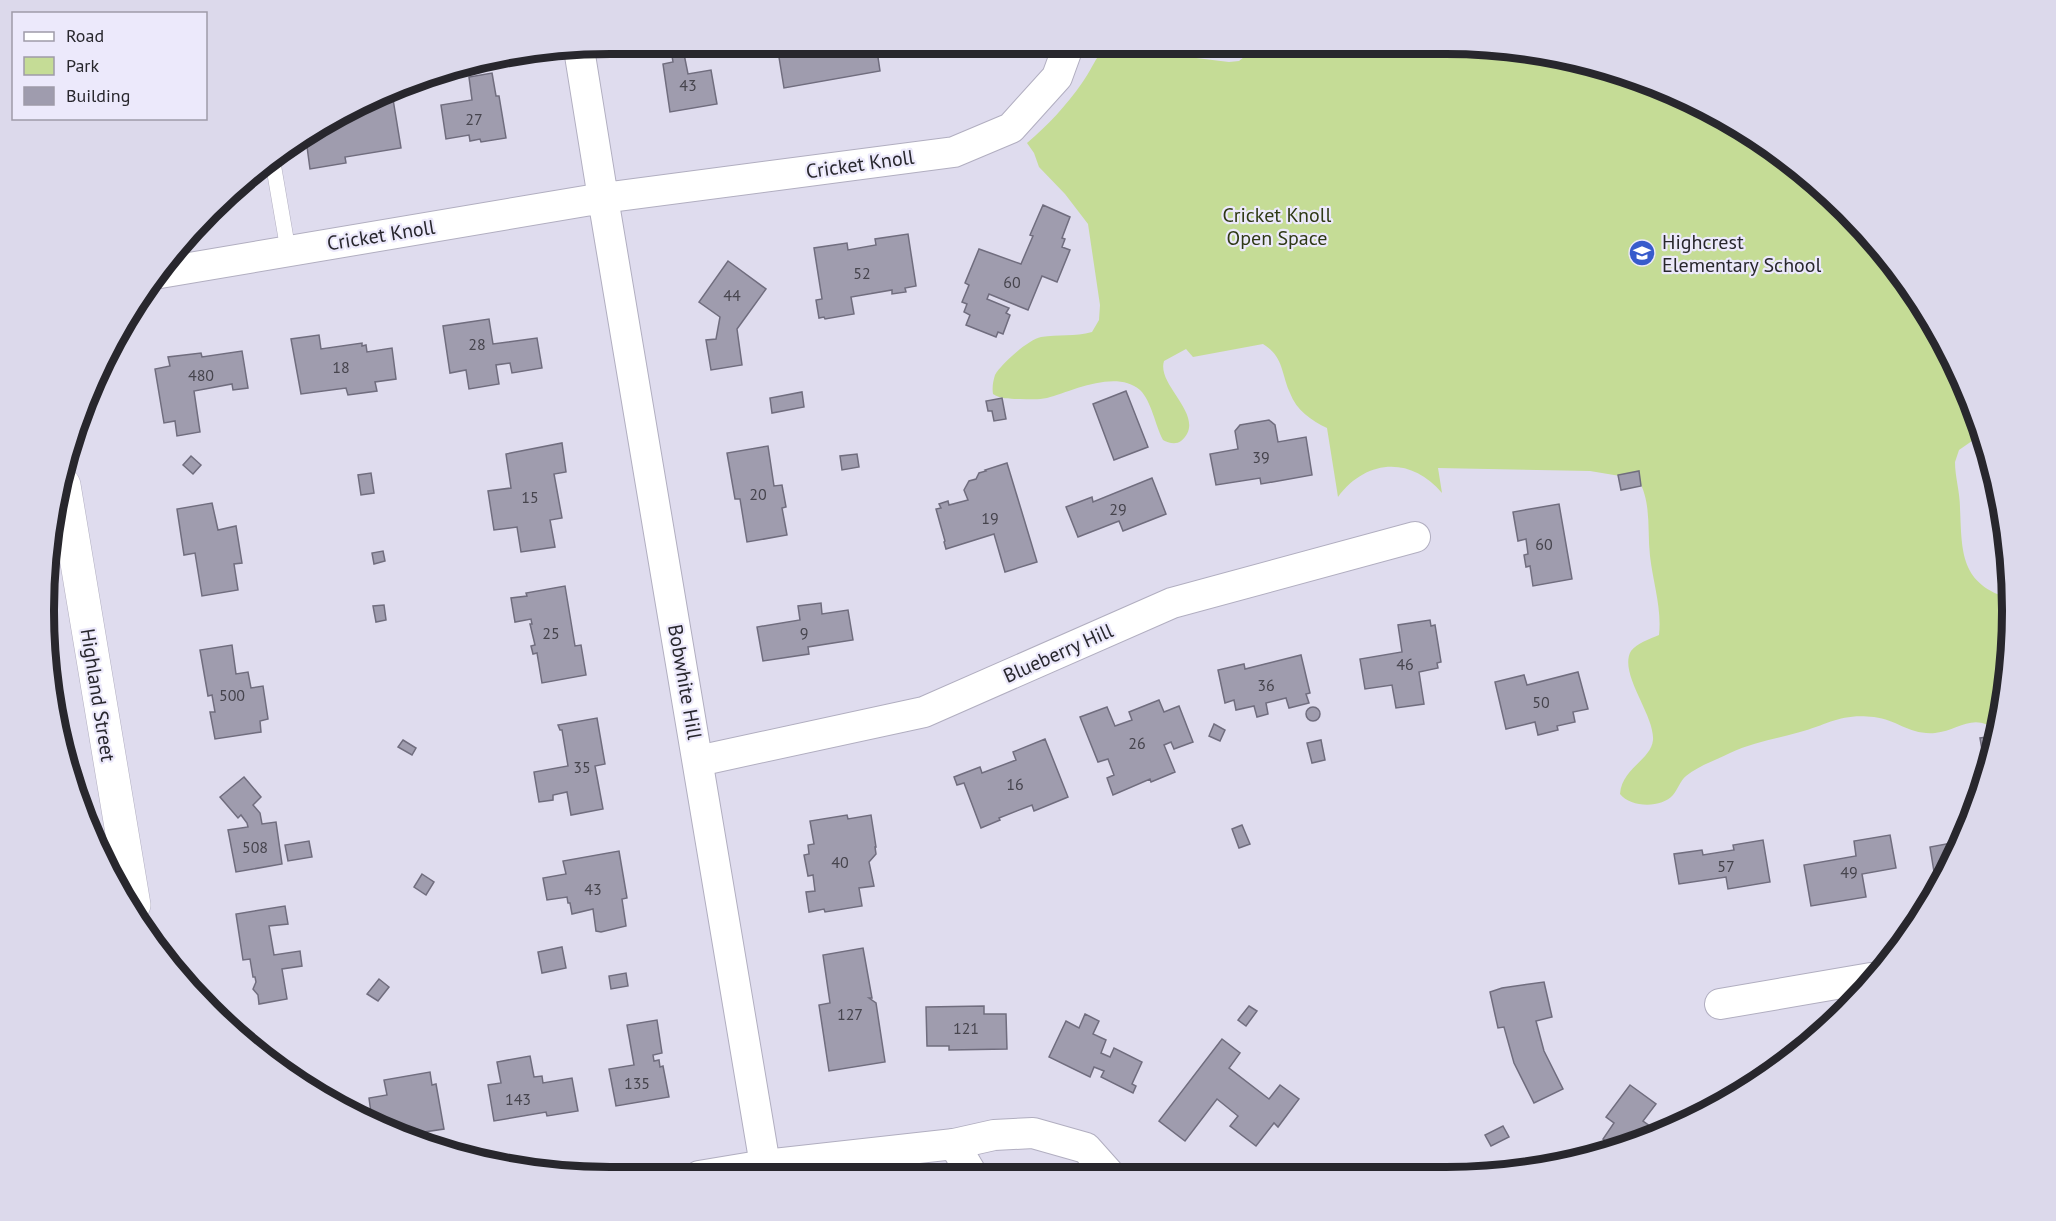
<svg xmlns="http://www.w3.org/2000/svg" width="2056" height="1221" font-family="'PT Sans',sans-serif">
<style>
.green{fill:#c5dc96}
.building{fill:#9f9cae;stroke:#706d7e;stroke-width:1.5}
.lines{fill:none;stroke-linecap:round;stroke-linejoin:round}
.service-casing{stroke:#b1aec0;stroke-width:16}
.minor-casing{stroke:#b1aec0;stroke-width:32}
.secondary-casing{stroke:#b1aec0;stroke-width:34}
.service{stroke:#fff;stroke-width:15}
.minor{stroke:#fff;stroke-width:30}
.secondary{stroke:#fff;stroke-width:33}
.labels{text-anchor:middle;dominant-baseline:central;stroke-width:4.5;stroke-linejoin:round;paint-order:stroke}
.number-label{font-size:16px;fill:#46444d}
.street-label{font-size:20px;fill:#28272d;stroke:#ece9fb}
.park-label{font-size:20px;fill:#2f3915;stroke:#ece9fb}
.poi-label{font-size:20px;fill:#28272d;stroke:#ece9fb;text-anchor:start}
.rim{fill:none;stroke:#28272d;stroke-width:8}
</style>
<rect width="100%" height="100%" fill="#dfdcee"/>
<path class="green" d="M1109,44H1179L1196,58L1229,62L1239,61L1248,54L1272,44L1483,45L1628,74L1761,139L1847,210L1917,296L1969,394L1982,434L1959,450L1955,462C1955,477 1960,492 1960,508C1962,553 1960,584 2011,599L2012,611L2002,721L1998,733C1975,710 1959,731 1935,733C1909,735 1898,720 1874,717C1841,713 1829,724 1800,732C1776,739 1753,742 1730,753C1716,760 1698,766 1686,776C1680,781 1678,789 1673,795C1662,808 1631,808 1620,794C1622,768 1651,760 1653,740C1655,715 1618,673 1631,651C1637,643 1650,639 1659,635C1662,609 1653,582 1650,556C1647,530 1652,503 1638,479L1590,471L1438,468L1442,493C1411,456 1366,459 1338,497L1327,428C1312,421 1296,410 1290,393C1281,373 1284,357 1263,344L1193,357L1186,349L1164,361C1156,386 1209,417 1181,441C1176,445 1168,443 1163,440C1155,425 1152,402 1140,390C1116,369 1072,391 1047,398C1038,400 1029,399 1020,399C1011,399 1000,399 993,394C992,388 993,381 995,375C1001,364 1029,339 1041,337C1058,334 1075,337 1092,332L1099,320L1100,305L1088,224L1065,194L1039,167L1034,153L1027,143C1048,125 1066,106 1082,83C1093,68 1094,58 1109,44Z"/>
<g class="building">
<path d="M788,44H876L880,71L784,88L777,45Z"/>
<path d="M683,49L688,74L711,70L717,104L670,112L663,64L673,62L671,50Z"/>
<path d="M492,73L496,96H499L506,138L481,142L480,139L470,141L469,135L446,139L441,105L472,100L469,77Z"/>
<path d="M392,93L401,148L345,157L346,163L310,169L306,139Z"/>
<path d="M1043,205L1070,217L1062,238L1065,239L1062,247L1070,250L1057,282L1042,276L1028,310L989,294L987,299L1009,308L1006,313L1010,315L1003,334L998,332L996,337L966,325L970,315L964,312L967,304L962,302L969,285L965,283L979,249L1021,264L1033,236L1030,235Z"/>
<path d="M908,234L916,286L905,288L906,292L892,294V290L851,297L854,314L825,319L824,317L819,318L816,300L822,299L814,248L847,243L848,250L876,245L875,239Z"/>
<path d="M728,261L766,289L737,329L742,365L711,370L706,340L716,339L720,317L699,302Z"/>
<path d="M489,319L493,344L537,338L542,368L512,373L510,363L496,365L499,384L469,389L466,370L450,373L443,326Z"/>
<path d="M319,335L321,349L362,343V346L366,345L367,352L392,348L396,379L375,382L377,391L348,395L346,388L301,394L291,339Z"/>
<path d="M242,351L248,388L233,390L232,384L194,391L200,432L177,436L175,421L164,423L155,369L170,366L168,357L201,353L202,357Z"/>
<path d="M1126,391L1148,447L1114,460L1093,404Z"/>
<path d="M802,392L804,407L772,413L770,398Z"/>
<path d="M1002,398L1006,419L994,421L992,411H988L986,401Z"/>
<path d="M1269,420L1275,425L1278,442L1306,437L1312,475L1261,484L1260,478L1216,485L1210,454L1238,449L1235,431L1240,425Z"/>
<path d="M562,443L566,472L554,474L562,518L550,520L555,547L521,552L517,527L494,530L488,491L511,488L506,454Z"/>
<path d="M768,446L774,486L782,485L786,507L782,508L787,535L747,542L740,499H735L727,453Z"/>
<path d="M857,454L859,467L842,470L840,456Z"/>
<path d="M191,456L201,465L193,474L183,465Z"/>
<path d="M1007,463L1037,562L1005,572L994,534L946,549L944,542L945,541L936,509L941,508L939,504L948,501L949,505L968,500L964,490L969,481L976,479L979,473L986,471L985,470Z"/>
<path d="M1639,471L1641,486L1621,490L1618,475Z"/>
<path d="M371,473L374,493L361,495L358,475Z"/>
<path d="M1152,478L1166,514L1123,531L1119,521L1078,537L1066,507L1092,497L1093,502Z"/>
<path d="M212,503L218,530L236,526L242,563L234,564L238,590L202,596L195,553L184,555L177,509Z"/>
<path d="M1559,504L1572,579L1533,586L1530,566L1526,567L1524,555L1528,554L1526,539L1518,541L1513,512Z"/>
<path d="M383,551L385,561L374,564L372,553Z"/>
<path d="M565,586L575,646L581,645L586,675L542,683L537,653L533,654L531,646L535,645L530,624H532L531,619L515,622L511,598L527,596L526,593Z"/>
<path d="M821,603L822,614L848,610L853,640L808,647L809,654L763,661L757,627L800,620L798,606Z"/>
<path d="M384,605L386,620L376,622L373,606Z"/>
<path d="M1430,620L1431,626L1435,625L1441,662L1437,663L1438,668L1419,672L1424,704L1396,708L1392,685L1365,689L1360,659L1402,652L1398,625Z"/>
<path d="M232,645L236,674L248,672L251,688L263,686L268,719L260,721L261,732L215,739L210,712H215L212,695L208,696L200,650Z"/>
<path d="M1301,655L1310,693L1306,694L1309,703L1289,708L1286,698L1266,703L1268,714L1257,717L1254,706L1236,710L1234,700L1225,703L1218,670L1244,664L1245,669Z"/>
<path d="M1578,672L1588,709L1573,712L1575,722L1557,726L1558,730L1538,735L1535,722L1506,729L1495,682L1524,675L1527,685Z"/>
<path d="M1159,700L1164,712L1179,706L1193,742L1174,749L1171,742L1164,745L1175,772L1151,782L1150,779L1113,795L1107,778L1114,775L1108,759L1098,762L1080,717L1107,707L1115,726L1132,720L1129,712Z"/>
<circle cx="1313" cy="714" r="7"/>
<path d="M597,718L605,764L595,766L603,809L571,815L567,792L553,795V800L539,802L534,772L568,766L562,730H560L558,725Z"/>
<path d="M1214,724L1225,730L1220,741L1209,736Z"/>
<path d="M1997,736L1991,755L1983,756L1980,738Z"/>
<path d="M1045,739L1068,797L1034,811L1032,805L999,818L1000,820L981,828L964,783L957,785L954,777L980,767L982,773L1016,760L1013,752Z"/>
<path d="M403,740L416,748L412,755L398,747Z"/>
<path d="M1321,740L1325,760L1312,763L1307,743Z"/>
<path d="M244,777L261,797L253,805L260,813L262,824L276,822L282,864L236,872L228,830L248,827L247,823L241,815L238,818L220,797Z"/>
<path d="M847,815L848,819L871,815L876,847H875L876,854L869,862L874,886L859,888L862,906L825,912L824,909L809,912L806,892L815,891L813,875L808,876L804,855L809,854L808,845L814,844L810,821Z"/>
<path d="M1242,825L1250,844L1239,848L1232,829Z"/>
<path d="M1890,835L1896,868L1862,874L1866,897L1811,906L1804,865L1856,856L1854,841Z"/>
<path d="M1763,840L1770,882L1728,889L1726,877L1679,884L1674,854L1702,850L1703,855L1734,850L1733,845Z"/>
<path d="M309,841L312,857L288,861L285,845Z"/>
<path d="M1962,841L1939,884H1936L1930,847Z"/>
<path d="M619,851L627,898L622,899L626,926L601,932L596,931L593,909L572,914L570,903H568L567,897L547,900L543,878L566,874L563,861Z"/>
<path d="M422,874L434,882L426,895L414,887Z"/>
<path d="M285,906L288,924L269,926L274,955L300,951L302,966L282,969L287,999L259,1004L258,995L253,989L256,982L255,977H253L250,959L243,960L236,914Z"/>
<path d="M562,947L566,968L542,973L538,952Z"/>
<path d="M863,948L872,998H869L876,1003L885,1062L829,1071L819,1005L830,1003L823,955Z"/>
<path d="M626,973L628,986L611,989L609,976Z"/>
<path d="M379,979L389,987L378,1001L367,994Z"/>
<path d="M1544,982L1552,1017L1536,1021L1544,1051L1563,1089L1534,1103L1514,1063L1504,1027L1498,1028L1490,992L1502,988Z"/>
<path d="M984,1006V1014H1006L1007,1049L949,1050V1046H927L926,1007Z"/>
<path d="M1249,1006L1257,1011L1246,1026L1238,1020Z"/>
<path d="M1085,1014L1099,1021L1093,1034L1106,1040L1101,1053L1110,1057L1114,1048L1142,1062L1132,1084L1136,1086L1133,1093L1101,1077L1104,1071L1094,1067L1090,1077L1049,1057L1066,1021L1079,1028Z"/>
<path d="M657,1020L662,1053L653,1055L654,1061L659,1060L660,1067L663,1066L669,1097L616,1106L609,1069L634,1065L627,1025Z"/>
<path d="M1222,1039L1240,1053L1229,1068L1269,1099L1280,1085L1299,1099L1278,1127L1274,1123L1256,1146L1230,1126L1238,1116L1217,1099L1185,1141L1159,1121Z"/>
<path d="M530,1056L534,1077L542,1076L543,1083L572,1078L578,1111L547,1116L546,1112L494,1121L488,1085L501,1083L497,1062Z"/>
<path d="M430,1072L432,1085L436,1084L444,1129L404,1135L400,1134L399,1129L393,1130L372,1120L369,1098L387,1095L384,1080Z"/>
<path d="M1630,1085L1656,1104L1643,1121L1657,1131L1616,1149L1603,1139L1614,1123L1606,1117Z"/>
<path d="M1503,1126L1509,1137L1491,1146L1485,1135Z"/>
</g>
<g class="lines">
<defs>
<path id="service" d="M272,157L288,250"/>
<g id="minor">
<path d="M579,49L603,198L954,152L1011,128L1057,77L1069,44"/>
<path d="M160,273L603,198L765,1165"/>
<path d="M698,761L924,712L1172,603L1415,537"/>
<path d="M1720,1004L1871,978"/>
<path d="M954,1144L973,1176"/>
<path d="M699,1176L765,1165L954,1144L994,1135L1033,1133L1086,1148L1111,1176"/>
</g>
<path id="secondary" d="M64,485L134,905"/>
</defs>
<use href="#service" class="service-casing"/>
<use href="#minor" class="minor-casing"/>
<use href="#secondary" class="secondary-casing"/>
<use href="#service" class="service"/>
<use href="#minor" class="minor"/>
<use href="#secondary" class="secondary"/>
</g>
<defs>
<symbol id="school-disc" viewBox="-11 -11 22 22"><circle r="9.5" fill="#375bcc" stroke="#ece9fb"/><path d="M0-5L7-2L0 1L-7-2ZM-4 1L0 2.5L4 1V4Q0 6-4 4Z" fill="#fff"/></symbol>
</defs>
<g fill-rule="evenodd">
<use href="#school-disc" x="1627" y="238" width="30" height="30"/>
</g>
<g class="labels">
<g class="number-label">
<text x="688" y="85">43</text>
<text x="474" y="119">27</text>
<text x="862" y="273">52</text>
<text x="1012" y="282">60</text>
<text x="732" y="295">44</text>
<text x="477" y="344">28</text>
<text x="341" y="367">18</text>
<text x="201" y="375">480</text>
<text x="1261" y="457">39</text>
<text x="758" y="494">20</text>
<text x="530" y="497">15</text>
<text x="1118" y="509">29</text>
<text x="990" y="518">19</text>
<text x="1544" y="544">60</text>
<text x="551" y="633">25</text>
<text x="804" y="633">9</text>
<text x="1405" y="664">46</text>
<text x="1266" y="685">36</text>
<text x="232" y="695">500</text>
<text x="1541" y="702">50</text>
<text x="1137" y="743">26</text>
<text x="582" y="767">35</text>
<text x="1015" y="784">16</text>
<text x="255" y="847">508</text>
<text x="840" y="862">40</text>
<text x="1726" y="866">57</text>
<text x="1849" y="872">49</text>
<text x="593" y="889">43</text>
<text x="850" y="1014">127</text>
<text x="966" y="1028">121</text>
<text x="637" y="1083">135</text>
<text x="518" y="1099">143</text>
</g>
<g class="street-label">
<text transform="translate(860 164) rotate(-8)">Cricket Knoll</text>
<text transform="translate(381 235) rotate(-9)">Cricket Knoll</text>
<text transform="translate(1058 653) rotate(-24)">Blueberry Hill</text>
<text transform="translate(685 682) rotate(80)">Bobwhite Hill</text>
<text transform="translate(98 695) rotate(81)">Highland Street</text>
</g>
<g class="park-label">
<text x="1277" y="215">Cricket Knoll<tspan x="1277" dy="23">Open Space</tspan></text>
</g>
<g class="poi-label">
<text x="1662" y="242">Highcrest<tspan x="1662" dy="23">Elementary School</tspan></text>
</g>
</g>
<path d="M0 0H2056V1221H0ZM610 54H1446A556 556 0 0 1 2002 610V611A556 556 0 0 1 1446 1167H610A556 556 0 0 1 54 611V610A556 556 0 0 1 610 54Z" fill="#dcd9eb" fill-rule="evenodd"/>
<path class="rim" d="M610 54H1446A556 556 0 0 1 2002 610V611A556 556 0 0 1 1446 1167H610A556 556 0 0 1 54 611V610A556 556 0 0 1 610 54Z"/>
<rect x="12" y="12" width="195" height="108" fill="#ece9fb" stroke="#9e9ba9" stroke-width="1.5"/>
<rect x="24" y="32" width="30" height="9" fill="#ffffff" stroke="#9e9ba9" stroke-width="1.5"/>
<text x="66" y="42" font-size="18" fill="#28272d">Road</text>
<rect x="24" y="57" width="30" height="18" fill="#c5dc96" stroke="#9e9ba9" stroke-width="1.5"/>
<text x="66" y="72" font-size="18" fill="#28272d">Park</text>
<rect x="24" y="87" width="30" height="18" fill="#9f9cae" stroke="#9e9ba9" stroke-width="1.5"/>
<text x="66" y="102" font-size="18" fill="#28272d">Building</text>
</svg>
